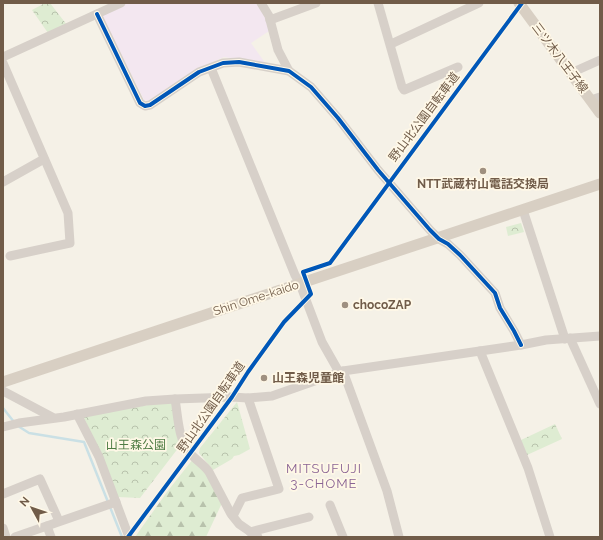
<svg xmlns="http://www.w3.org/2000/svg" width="603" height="540" font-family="Raleway,'Noto Sans JP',sans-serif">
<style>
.education{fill:#f3e7f0}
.forest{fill:url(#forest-firs)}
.park{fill:url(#park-crowns)}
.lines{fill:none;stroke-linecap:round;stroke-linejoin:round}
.stream{stroke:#cae0e5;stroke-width:2.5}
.minor{stroke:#d7d0c9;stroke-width:9}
.major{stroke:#d8cfc3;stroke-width:11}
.cycleway-casing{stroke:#fff8e7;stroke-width:6}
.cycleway{stroke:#0057b8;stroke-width:4}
.poi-dot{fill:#9f9080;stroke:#fff8e7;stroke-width:1.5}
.labels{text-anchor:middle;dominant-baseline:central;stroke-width:3.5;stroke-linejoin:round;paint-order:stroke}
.street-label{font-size:12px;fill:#715c49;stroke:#fff8e7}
.poi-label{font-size:12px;font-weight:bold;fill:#715c49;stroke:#fff8e7;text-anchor:start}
.park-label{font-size:12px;fill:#4f7c44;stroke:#fff8e7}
.neighbourhood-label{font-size:13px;letter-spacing:1px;fill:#8a6495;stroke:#fff8e7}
</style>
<defs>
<pattern id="forest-firs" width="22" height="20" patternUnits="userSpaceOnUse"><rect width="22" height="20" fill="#deecd2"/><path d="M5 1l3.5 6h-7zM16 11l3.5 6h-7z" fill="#b8c2ac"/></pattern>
<pattern id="park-crowns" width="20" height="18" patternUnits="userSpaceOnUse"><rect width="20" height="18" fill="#deecd2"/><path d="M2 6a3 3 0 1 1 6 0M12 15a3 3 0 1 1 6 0" fill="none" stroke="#b8c2ac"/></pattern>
</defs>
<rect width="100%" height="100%" fill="#f5f1e7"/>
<path class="education" d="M125,3H257L266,19L269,31L251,43L266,64L224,57L202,67L148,101L144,100L102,16L103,13Z"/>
<path class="forest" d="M193,459L206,471L222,503L206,537H135L167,492Z"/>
<g class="park">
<path d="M45,3H50L67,25L48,33L32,10Z"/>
<path d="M521,223L524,232L508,236L506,227Z"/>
<path d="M172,401L179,447L140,498L117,497L102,456L83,416Z"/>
<path d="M237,402L250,449L239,455L234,456L232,459L213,470L199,453L200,448Z"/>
<path d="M555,424L562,439L527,455L521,440Z"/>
</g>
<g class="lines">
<g class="stream">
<path d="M3,408L14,422"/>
<path d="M18,426L29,433L84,442L122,537"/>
</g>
<g class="minor">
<path d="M261,3L269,16L278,50L289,71"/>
<path d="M378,3L402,87L404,90L458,67"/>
<path d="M97,14L140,103L145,106L150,105L199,72L223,63L239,62L289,71L311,87L338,118L378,170L430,230L439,239L448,244L460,255L495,293L500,308L514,331L521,345"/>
<path d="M270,20L316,3"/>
<path d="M391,44L479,3"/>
<path d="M3,57L121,3"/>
<path d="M3,63L68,213L70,243L10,256"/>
<path d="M211,68L295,275L300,284L322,342L339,372"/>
<path d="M571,73L600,60"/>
<path d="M591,100L600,97"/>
<path d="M3,182L44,159"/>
<path d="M523,210L565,339"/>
<path d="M570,338L600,404"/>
<path d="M480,351L528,468L550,537"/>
<path d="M343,371L387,491L399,537"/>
<path d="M3,391L52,417"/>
<path d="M175,399C178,416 178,438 189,452C195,460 204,464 209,472L231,514L239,524L258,537"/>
<path d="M77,414L99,457L129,537"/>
<path d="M3,427L19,423L64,417L146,401L175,399L232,397L248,398L272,396L343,371L521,345L546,340L600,336"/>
<path d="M3,494L40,479L59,521"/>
<path d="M330,505L343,537"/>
<path d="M233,516L242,498L279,489L248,398"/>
<path d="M47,526L51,537"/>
<path d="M3,528L6,537"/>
<path d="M250,532L309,517"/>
<path d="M15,537L116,502"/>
</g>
<g class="major">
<path d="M519,3L600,113"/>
<path d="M3,382L600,184"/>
</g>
<defs>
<g id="cycleway">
<path d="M97,14L140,103L145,106L150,105L199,72L223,63L239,62L289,71L311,87L338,118L378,170L430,230L439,239L448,244L460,255L495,293L500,308L514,331L521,345"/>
<path d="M128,537L232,397L248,372L284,322L311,294L303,272L330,263L522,3"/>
</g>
</defs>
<use href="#cycleway" class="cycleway-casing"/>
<use href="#cycleway" class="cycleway"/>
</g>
<g class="poi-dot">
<circle cx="483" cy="171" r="4"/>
<circle cx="345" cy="305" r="4"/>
<circle cx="264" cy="378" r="4"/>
</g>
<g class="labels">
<g class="street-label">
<text transform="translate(560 58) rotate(53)">三ツ木八王子線</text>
<text transform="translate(424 117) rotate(-53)">野山北公園自転車道</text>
<text transform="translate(256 298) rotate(-18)">Shin Ome-kaido</text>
<text transform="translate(211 407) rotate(-55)">野山北公園自転車道</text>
</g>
<g class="poi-label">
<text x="483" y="184" text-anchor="middle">NTT武蔵村山電話交換局</text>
<text x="353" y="305">chocoZAP</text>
<text x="272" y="378">山王森児童館</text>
</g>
<g class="park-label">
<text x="136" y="445">山王森公園</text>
</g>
<g class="neighbourhood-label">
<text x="324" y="468">MITSUFUJI<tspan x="324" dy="15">3-CHOME</tspan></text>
</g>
</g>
<rect width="603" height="540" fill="none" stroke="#715c49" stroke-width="8"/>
<g transform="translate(32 508) rotate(310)" stroke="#fff8e7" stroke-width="3" paint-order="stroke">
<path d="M0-3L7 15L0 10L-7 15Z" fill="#715c49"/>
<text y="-6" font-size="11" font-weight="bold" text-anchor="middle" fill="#715c49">N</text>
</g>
</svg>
